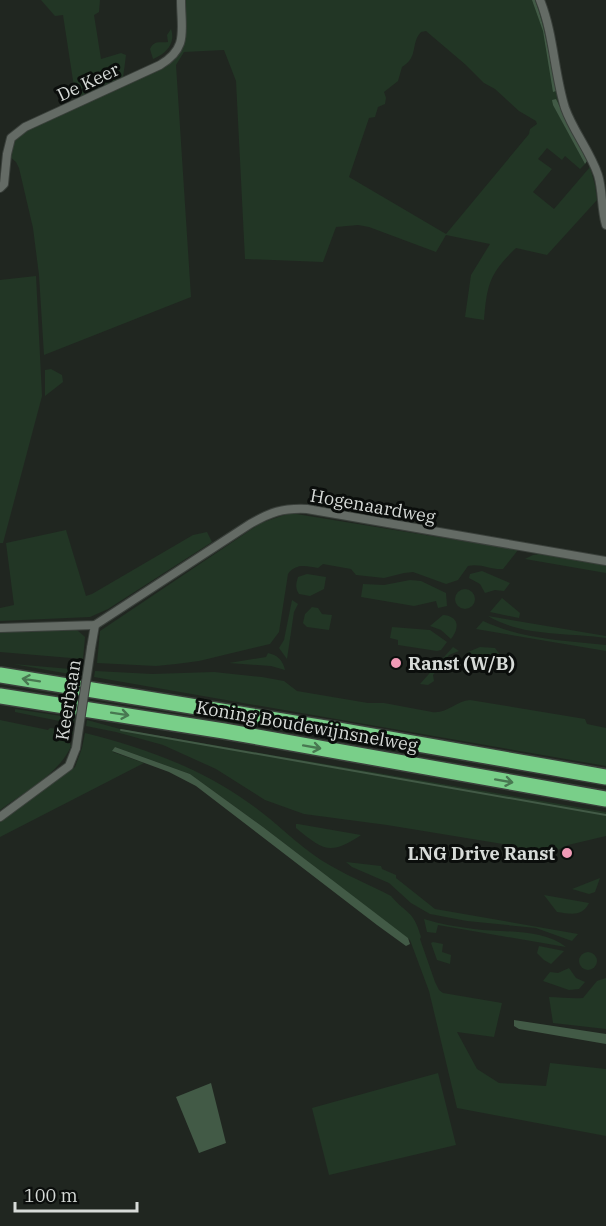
<svg xmlns="http://www.w3.org/2000/svg" width="606" height="1226" font-family="'IBM Plex Serif',serif">
<style>
.green{fill:#223625;fill-rule:evenodd}
.water{fill:#425a46}
.lines{fill:none;stroke-linecap:round;stroke-linejoin:round}
.stream{stroke:#425a46;stroke-width:2}
.street-casing{stroke:#3a403b;stroke-width:10}
.highway-casing{stroke:#3a403b;stroke-width:18}
.street{stroke:#646b65;stroke-width:8}
.highway{stroke:#79cf89;stroke-width:15}
.street-bridge-casing{stroke:#3a403b;stroke-width:10;stroke-linecap:butt}
.street-bridge{stroke:#646b65;stroke-width:8}
.oneway{stroke:#487851}
.poi-dot{fill:#f09ab6;stroke:#0b0e0c;stroke-width:2}
.labels{text-anchor:middle;dominant-baseline:central;stroke-width:6;stroke-linejoin:round;paint-order:stroke}
.street-label{font-size:18px;fill:#d7dbd8;stroke:#0b0e0c}
.poi-label{font-size:18px;font-weight:bold;fill:#d7dbd8;stroke:#0b0e0c;text-anchor:start}
</style>
<rect width="100%" height="100%" fill="#202620"/>
<g class="green">
<path d="M41,0H100L99,12L94,15L101,59L121,53L126,55L123,78L76,100L63,15L55,16Z"/>
<path d="M183,0H542L569,126L556,100L554,106L585,164L580,169L565,156L562,160L547,148L538,159L552,169L533,192L554,209L590,167L595,185L597,200L547,255L516,248C489,274 487,285 484,320L465,317L471,275L490,244L446,235L436,252L369,227L358,225L336,227L323,262L245,259L236,81L224,50L184,52L176,65L191,297L44,355L39,275L33,228L19,168L16,162L9,156L14,139L25,130L174,59L181,52L184,45ZM426,31L466,65L484,83L495,89L519,111L536,121L537,124L530,129L529,134L446,234L349,177L369,118L375,117L378,107L385,104L386,98L384,92L398,81L402,67C419,57 410,44 421,32Z"/>
<path d="M171,29C176,43 166,54 153,59L150,49C154,40 160,43 168,42L167,35Z"/>
<path d="M36,276L42,396L3,543H0V280Z"/>
<path d="M51,369L62,375L63,382L45,396V370Z"/>
<path d="M290,513L518,550L503,569C491,570 481,563 468,566L458,580L446,584L413,572L404,573L384,578L356,575L351,569L323,564L318,568C306,566 296,563 288,574L279,632L270,644L199,661L176,664L156,666L97,663L100,631L261,523Z"/>
<path d="M66,530L86,596L92,594L193,535L207,532L212,542L108,609L90,617L0,621V608L14,605L6,543Z"/>
<path d="M539,554L606,565V573L525,559L533,555Z"/>
<path d="M482,571L510,583L504,591L495,590L485,593L480,584L469,578L470,574Z"/>
<path d="M307,574L326,577L324,589L310,596L299,594C295,588 296,584 298,577Z"/>
<path d="M410,580L421,581L446,593L447,606L438,608L436,601L414,606L361,597L363,584L384,585Z"/>
<circle cx="465" cy="599" r="10"/>
<path d="M502,598L520,613L519,618L490,612Z"/>
<path d="M292,600L298,604L294,612L287,659L279,648L284,640Z"/>
<path d="M312,607L318,608L322,614L332,615L329,630L307,627L303,623L305,614Z"/>
<path d="M443,615C459,616 460,628 451,639L441,630L430,626Z"/>
<path d="M488,616L606,636V638C567,632 523,637 488,616Z"/>
<path d="M483,621C525,640 562,640 606,645V651L476,629Z"/>
<path d="M392,627L430,630L447,642L441,650L437,651L398,645V640L390,638Z"/>
<path d="M77,630L85,637L83,659L0,652V632Z"/>
<path d="M453,647L459,651L449,655L433,675L434,681L428,685L420,684Z"/>
<path d="M480,647L495,648L509,667L463,659L468,652Z"/>
<path d="M268,653C277,655 283,660 285,670L271,666L229,663L266,657Z"/>
<path d="M13,664L82,670L81,676Z"/>
<path d="M95,671L152,674L214,672L262,677L284,681L297,691L368,703H384L432,712C447,714 456,701 470,700L585,719L587,724L606,728V766L94,677Z"/>
<path d="M15,709L75,718L74,724L15,712Z"/>
<path d="M0,720L48,730L50,728L73,731V734H65L58,738L68,740L71,746C60,773 23,793 0,810Z"/>
<path d="M87,720L120,729L606,812V836L568,845L549,854L515,851L509,845L387,825L304,814L265,800L216,769L163,745L116,732L86,726Z"/>
<path d="M85,733C142,747 201,768 249,803C274,820 295,843 321,860C343,874 368,884 391,896C407,915 413,909 421,937L420,939L435,982L439,990L443,993L502,1003L494,1037L457,1032L477,1069L499,1083L546,1086L550,1063L606,1069V1136L457,1108L429,991L410,940L263,827L190,774L115,747L113,752L144,763L0,837V822L75,767L82,748Z"/>
<path d="M296,824H298L361,835C330,856 323,850 296,828Z"/>
<path d="M346,862L381,866L382,869L396,875V878L435,909L578,934L572,941L536,928L467,921L430,914L411,903L389,883L352,867Z"/>
<path d="M600,878L595,892L589,894L572,889Z"/>
<path d="M544,895L589,903C582,917 571,914 557,912Z"/>
<path d="M424,919C440,924 458,927 474,929C504,933 542,928 566,947L438,925L436,933L427,932Z"/>
<path d="M433,942L443,944L442,952L451,955L450,964L437,960L431,943Z"/>
<path d="M539,946L564,951L551,964L544,960L537,953Z"/>
<circle cx="588" cy="961" r="9"/>
<path d="M569,968L576,978L585,982L579,989L569,990L543,981L550,972L558,973Z"/>
<path d="M606,978V1029L553,1023L549,997C561,997 571,999 583,998L597,981Z"/>
<path d="M438,1073L456,1145L329,1175L312,1108Z"/>
</g>
<g class="water">
<path d="M532,0H535C546,30 550,60 556,91L553,92L543,31Z"/>
<path d="M556,99L587,161L585,164L553,105L552,100Z"/>
<path d="M115,747L190,774L263,827L408,938L410,944L406,946L377,925L196,786L169,772L112,751Z"/>
<path d="M514,1020L606,1034V1044L519,1029L514,1026Z"/>
<path d="M211,1083L226,1143L199,1153L176,1097Z"/>
</g>
<g class="lines">
<path class="stream" d="M121,730L606,815"/>
<defs>
<g id="street">
<path d="M540,0C554,35 554,73 565,108C573,131 590,151 598,175C603,191 601,209 606,225"/>
<path d="M0,188L4,184L7,154L11,138L25,127L160,65C189,48 181,30 181,0"/>
<path d="M0,628L95,625L250,524C271,512 282,508 307,509L606,561"/>
<path d="M91,648L95,625"/>
<path d="M0,817L69,766L76,748"/>
</g>
<g id="highway">
<path d="M0,675L338,730L606,777"/>
<path d="M0,696L224,731L606,799"/>
</g>
</defs>
<use href="#street" class="street-casing"/>
<use href="#highway" class="highway-casing"/>
<use href="#street" class="street"/>
<use href="#highway" class="highway"/>
<defs>
<path id="street-bridge" d="M76,748L91,648"/>
</defs>
<use href="#street-bridge" class="street-bridge-casing"/>
<use href="#street-bridge" class="street-bridge"/>
</g>
<defs><path id="oneway-shaft" d="M-6 0H5M1.5-3L5.5 0L1.5 3" fill="none" stroke-width="1.6" stroke-linecap="round" stroke-linejoin="round" transform="scale(1.5)"/></defs>
<g class="oneway">
<use href="#oneway-shaft" transform="translate(31 680) rotate(-171)"/>
<use href="#oneway-shaft" transform="translate(120 714) rotate(9)"/>
<use href="#oneway-shaft" transform="translate(312 747) rotate(10)"/>
<use href="#oneway-shaft" transform="translate(504 781) rotate(10)"/>
</g>
<g class="poi-dot">
<circle cx="396" cy="663" r="6"/>
<circle cx="567" cy="853" r="6"/>
</g>
<g class="labels">
<g class="street-label">
<text transform="translate(88 82) rotate(-25)">De Keer</text>
<text transform="translate(373 506) rotate(10)">Hogenaardweg</text>
<text transform="translate(68 700) rotate(-81)">Keerbaan</text>
<text transform="translate(307 726) rotate(10)">Koning Boudewijnsnelweg</text>
</g>
<g class="poi-label">
<text x="408" y="663">Ranst (W/B)</text>
<text x="555" y="853" text-anchor="end">LNG Drive Ranst</text>
</g>
</g>
<path d="M15 1202v9h122v-9" fill="none" stroke="#d7dbd8" stroke-width="3"/>
<text x="24" y="1202" font-size="18" fill="#d7dbd8" stroke="#0b0e0c" stroke-width="4.5" paint-order="stroke">100 m</text>
</svg>
